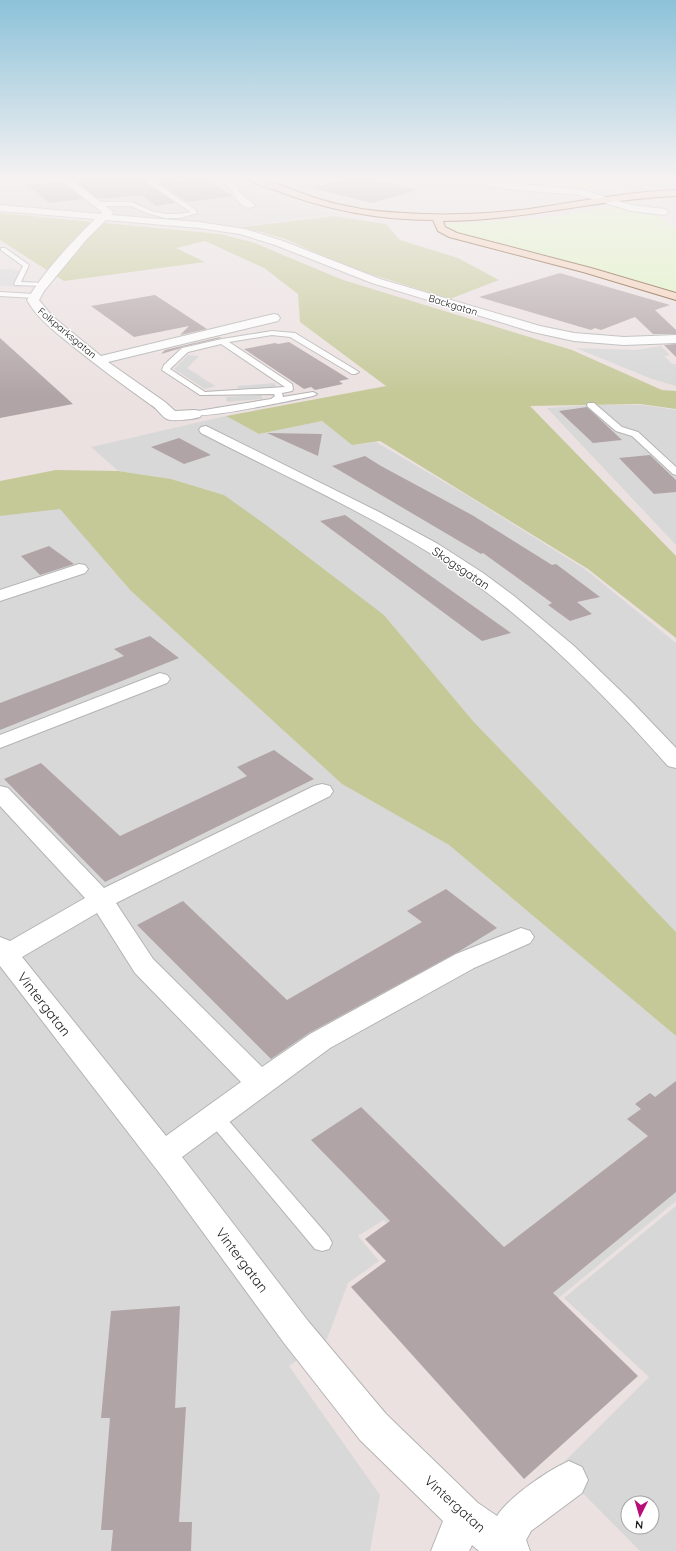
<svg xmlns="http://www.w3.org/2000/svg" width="676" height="1551" font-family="Quicksand,sans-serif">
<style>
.residential{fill:#d9d8d8}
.forest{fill:#c5c998}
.park{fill:#dcf5bf}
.parking{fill:#d7d7d7;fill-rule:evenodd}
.building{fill:#b1a4a6}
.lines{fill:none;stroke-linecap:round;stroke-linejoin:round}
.lane-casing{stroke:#b4b4b4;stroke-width:2}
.street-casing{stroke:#b4b4b4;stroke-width:2}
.secondary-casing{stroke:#68380b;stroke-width:2}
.lane{fill:#fff;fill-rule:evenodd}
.street{fill:#fff;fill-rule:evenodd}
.secondary{fill:#f4d0b6;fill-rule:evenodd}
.labels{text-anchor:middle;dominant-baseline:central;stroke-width:3;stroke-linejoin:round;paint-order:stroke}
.far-street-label{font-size:10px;fill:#1b1b1b;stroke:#fff}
.street-label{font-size:12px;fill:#1b1b1b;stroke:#fff}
.near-street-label{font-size:14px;fill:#1b1b1b;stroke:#fff}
</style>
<rect width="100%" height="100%" fill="#ece1e1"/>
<g class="residential">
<path d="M0,178H222L232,184L284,203L332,214L237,227L0,205Z"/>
<path d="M594,405H642L676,410V545L547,408Z"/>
<path d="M226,416L259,434L322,421L352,445L376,442L468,496L585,569L676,643V932L473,721L384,615L224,495L171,479L118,471L91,447Z"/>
<path d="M60,508L131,591L342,784L449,845L676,1036V1201L503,1344L384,1220L358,1236L379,1261L348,1283L327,1339L289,1366L380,1495L370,1551H0V516Z"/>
</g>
<g class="forest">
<path d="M0,213L220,234L252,242L343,280L572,350L662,390L676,391V409L640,404L530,406L676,556V638L588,569L380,441L352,445L322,421L259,434L226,416L386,386L300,322L298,294L264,268L205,241L176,248L205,262L64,281L0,240Z"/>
<path d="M333,216L386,224L400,240L458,258L499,280L450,299L345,266L288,240L262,232L236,228Z"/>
<path d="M56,470L118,471L171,479L224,495L266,525L384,615L473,721L676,932V1036L449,845L342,784L131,591L60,509L0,516V481Z"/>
</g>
<g class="park">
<path d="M477,178H616L621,191L514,184Z"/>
<path d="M633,201L655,214L676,229V294L457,234L445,228L442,224L536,218L569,214Z"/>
</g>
<g class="parking">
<path d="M12,268L19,272L26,282L21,287L0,286V270Z"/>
<path d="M661,346L670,355L664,356L672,364H676V386L652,379L576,348L636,350Z"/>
<path d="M188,355L199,356L187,368L215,386L205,389L174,369Z"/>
<path d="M275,383L276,387L238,389L237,386Z"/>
<path d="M261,395L263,399L227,402L226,397Z"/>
<path d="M676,1206V1551H640L558,1468L649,1377L564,1298ZM628,1503H652V1527H628Z"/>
</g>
<g class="building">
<path d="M89,178H140L176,203L156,206L141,195L103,199L100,197L97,198L74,180Z"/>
<path d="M150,178H172L176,181L203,178L233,196L187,202Z"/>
<path d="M350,178H367L418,190L372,203L311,188Z"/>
<path d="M61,182L83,199L49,203L27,185Z"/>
<path d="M560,273L670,305L655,310L676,330V334H653L635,317L601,330L595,328L591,330L479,297Z"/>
<path d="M155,295L207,329L180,335L189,326L134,337L91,306Z"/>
<path d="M220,337L221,338L182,347L178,349L161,354L165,350Z"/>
<path d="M0,338L73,404L0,418Z"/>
<path d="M289,342L349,379L339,381L343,384L315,390L311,387L304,389L244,349L275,343L278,344Z"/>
<path d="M676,344V357L664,345Z"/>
<path d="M587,407L604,423L622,440L593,443L559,411Z"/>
<path d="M267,433L322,434L318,456Z"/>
<path d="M179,438L211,455L184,464L151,447Z"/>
<path d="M650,455L676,480V492L654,494L619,458Z"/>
<path d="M365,456L381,466L472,515L552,565L556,564L600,597L577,602L592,614L570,621L548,605L552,603L483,553L481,554L332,466Z"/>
<path d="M345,515L511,633L482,641L320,521Z"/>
<path d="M49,546L74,564L40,575L21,556Z"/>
<path d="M150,636L179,658L0,730V703L124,656L114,649Z"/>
<path d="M274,750L314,779L105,882L4,779L41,763L120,836L247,776L237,767Z"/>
<path d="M446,889L497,928L458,952L309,1033L271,1059L137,925L183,901L287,1000L422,922L407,911Z"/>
<path d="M676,1081V1192L553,1293L638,1376L524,1479L351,1287L386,1261L365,1239L390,1221L311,1140L361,1107L504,1247L648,1136L627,1119L641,1109L635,1104L650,1093L655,1097Z"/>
<path d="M180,1306L175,1408L186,1407L179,1522H192L191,1551H111L113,1530H101L110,1418H101L111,1311Z"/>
</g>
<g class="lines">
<defs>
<g id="lane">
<path d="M141,178H147L196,210L197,213L180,218H165L147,213L131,206H98L95,204L98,202H132L151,211L165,214H180L191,212Z"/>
<path d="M1,248H5L29,265L21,282L43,283L46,285L45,286L15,285L14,284L23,266L1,250Z"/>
<path d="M0,292L34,294L37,296L34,298L0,296Z"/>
<path d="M272,331L295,333L359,372L355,374H352L290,337L272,335L229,342L292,384L293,389L292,391L282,393L283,397L313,392L317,394L313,396C297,399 198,421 191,414L192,412L271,399L275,396L274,394L200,395L162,370L164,365L182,348L222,339ZM221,344L285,387L205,392L170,369L188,352Z"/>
<path d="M588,403H594L622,427L638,432L676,467V475L673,474L632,436L616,431L588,407L587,405Z"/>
<path d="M215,1110L221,1112L329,1237L332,1243L329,1249L322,1251L315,1249L209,1122L206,1117L209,1112Z"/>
</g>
<g id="street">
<path d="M59,178H69L111,210L113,212L111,215L199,222L245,229L283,241L380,279L540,326L574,333L624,337L676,335V343L624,345L574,341L533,332L372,283L275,245L240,234L199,228L106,220L86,240L44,291L39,300L52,316L101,356L274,314L278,315L280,318L278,321L108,362L165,402L175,411L195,410L200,411L202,414L200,417C194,419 172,422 167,419C161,416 157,408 151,405C123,385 96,365 70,344C54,331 37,318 27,300C45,270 71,243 95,219L0,211V205L101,214L102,212Z"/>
<path d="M218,178C236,178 233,182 242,195C246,199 251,201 255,205L253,207C239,211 235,193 228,186C226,183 221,181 218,178Z"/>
<path d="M458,178H479L507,183L580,189L632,205L664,209L669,212L664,215L631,211L579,195L507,189L462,181Z"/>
<path d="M206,426L379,512L438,544L483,573L514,596L574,646L630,700L676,748V768L668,766C598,687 523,612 433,555C359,509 278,473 201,433L199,430L201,427Z"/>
<path d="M79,564L85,565L88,569L85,573L0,601V590Z"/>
<path d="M160,673L167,675L170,679L167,683L0,748V735Z"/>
<path d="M322,784L330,786L333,791L330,796L116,903L153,959L262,1067L310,1034L456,954L521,928L530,931L534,937L530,943L474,968L330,1048L182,1157L308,1321L386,1414L478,1503L497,1516C510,1496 547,1471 569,1461L582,1467L588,1480L582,1493L531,1531L526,1540L530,1551H479L472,1545L469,1551H431L443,1521L360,1440L284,1343L164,1179L0,966V937L10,941L85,898L0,806V786L8,788L104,888L314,786ZM97,913L135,973L241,1082L166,1136L22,957Z"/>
</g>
<path id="secondary" d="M247,178C271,178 295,192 319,199C347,208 376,212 405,213C447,216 488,214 529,209C578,202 626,192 676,190V196C598,199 522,221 443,221L445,227L457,233L591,268L676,293V300L583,272L449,237L438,231L433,220C378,220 326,210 275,190C266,187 253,184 247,178Z"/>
</defs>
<use href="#lane" class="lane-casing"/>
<use href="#street" class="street-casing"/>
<use href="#secondary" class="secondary-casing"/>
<use href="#lane" class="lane"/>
<use href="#street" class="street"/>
<use href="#secondary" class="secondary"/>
</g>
<linearGradient id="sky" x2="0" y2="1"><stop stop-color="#8cc2d9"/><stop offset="0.45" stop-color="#f6f2f2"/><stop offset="1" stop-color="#f6f2f2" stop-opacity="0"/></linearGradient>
<rect width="676" height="396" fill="url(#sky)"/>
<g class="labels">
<g class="far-street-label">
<text transform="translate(453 305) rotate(17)">Backgatan</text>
<text transform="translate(67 333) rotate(40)">Folkparksgatan</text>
</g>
<g class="street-label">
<text transform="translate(461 568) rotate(34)">Skogsgatan</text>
</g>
<g class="near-street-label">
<text transform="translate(44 1004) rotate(52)">Vintergatan</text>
<text transform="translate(242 1260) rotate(53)">Vintergatan</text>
<text transform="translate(455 1504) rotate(42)">Vintergatan</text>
</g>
</g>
<g transform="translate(640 1515) rotate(185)"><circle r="19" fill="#ffffff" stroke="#a4a4a4"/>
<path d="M0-3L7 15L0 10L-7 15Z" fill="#b80d78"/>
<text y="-6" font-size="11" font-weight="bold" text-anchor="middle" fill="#1b1b1b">N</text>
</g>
</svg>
